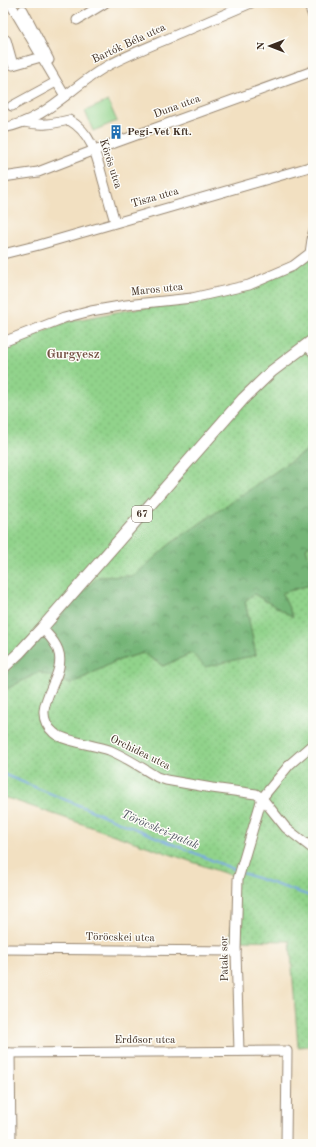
<svg xmlns="http://www.w3.org/2000/svg" width="316" height="1147" font-family="'Old Standard TT',serif">
<style>
.grass{fill:url(#grass-dots);stroke:#667e54}
.forest{fill:url(#forest-crowns);stroke:#58704a}
.pitch{fill:#91d38b;stroke:#667e54}
.lines{fill:none;stroke-linecap:round;stroke-linejoin:round}
.stream{stroke:#7aa9e3;stroke-width:2}
.minor-casing{stroke:#968570;stroke-width:11}
.major-casing{stroke:#968570;stroke-width:13}
.minor{stroke:#fff;stroke-width:9}
.major{stroke:#fff;stroke-width:11}
.labels{text-anchor:middle;dominant-baseline:central;stroke-width:3;stroke-linejoin:round;paint-order:stroke}
.shield{fill:#fdfcf7;stroke:#75695f;stroke-width:1}
.shield-label{font-size:10px;font-weight:bold;fill:#3b2a1e}
.street-label{font-size:11px;fill:#3b2a1e;stroke:#fdfcf7}
.poi-label{font-size:11px;font-weight:bold;fill:#3b2a1e;stroke:#fdfcf7;text-anchor:start}
.water-label{font-size:12px;font-style:italic;fill:#515663;stroke:#fdfcf7}
.quarter-label{font-size:13px;font-weight:bold;fill:#765346;stroke:#fdfcf7}
</style>
<defs>
<pattern id="grass-dots" width="8" height="8" patternUnits="userSpaceOnUse"><rect width="8" height="8" fill="#91d38b"/><path d="M2 2h.1M6 6h.1" fill="none" stroke="#7eb578" stroke-width="1.8" stroke-linecap="round"/></pattern>
<pattern id="forest-crowns" width="20" height="18" patternUnits="userSpaceOnUse"><rect width="20" height="18" fill="#74b577"/><path d="M2 6a3 3 0 1 1 6 0M12 15a3 3 0 1 1 6 0" fill="none" stroke="#609361"/></pattern>
</defs>
<rect width="100%" height="100%" fill="#fdfcf7"/>
<filter id="ink" filterUnits="userSpaceOnUse"><feTurbulence type="fractalNoise" baseFrequency=".025" numOctaves="2"/><feDisplacementMap in="SourceGraphic" scale="8" xChannelSelector="R" yChannelSelector="G"/><feConvolveMatrix kernelMatrix="1 2 1 2 8 2 1 2 1" color-interpolation-filters="sRGB"/></filter>
<filter id="wash" filterUnits="userSpaceOnUse"><feTurbulence type="fractalNoise" baseFrequency=".012" numOctaves="4" result="noise"/><feDisplacementMap in="SourceGraphic" scale="16" xChannelSelector="R" yChannelSelector="G"/><feGaussianBlur stdDeviation="0.9" result="paint"/><feColorMatrix in="noise" values="0 0 0 0 0 0 0 0 0 0 0 0 0 0 0 0 0 1.4 0 .05"/><feComposite in="paint" operator="in"/></filter>
<g filter="url(#wash)">
<rect width="100%" height="100%" fill="#f2e0c1"/>
<g class="grass">
<path d="M313,255V446L170,544L134,576L98,577L42,635L3,678V346L66,322L127,310L192,302L252,288Z"/>
<path d="M313,543V572L306,548Z"/>
<path d="M313,584V1046L298,1047L290,941L231,940L233,876L13,800L3,797V691L39,672L71,684L116,661L143,653L163,666L192,653L256,655L245,601L254,594L292,616L282,593Z"/>
</g>
<path class="forest" d="M313,446V543L306,548L313,572V584L282,593L293,617L254,594L245,601L256,655L205,667L192,653L163,666L143,653L116,661L71,684L39,672L3,691V678L42,635L98,577L134,576L170,544Z"/>
<path class="pitch" d="M108,101L117,121L93,131L85,111Z"/>
<g class="lines">
<g class="stream">
<path d="M3,774L238,871"/>
<path d="M242,873L313,897"/>
</g>
</g>
</g>
<g filter="url(#ink)">
<g class="lines">
<defs>
<g id="minor">
<path d="M10,3L65,96"/>
<path d="M308,3L313,16"/>
<path d="M23,10L49,60"/>
<path d="M77,20L105,3"/>
<path d="M6,40L13,65L41,57"/>
<path d="M12,106L56,82"/>
<path d="M24,122C42,126 52,124 69,120C92,133 97,157 103,180C107,194 111,208 115,222"/>
<path d="M3,128C47,120 72,85 109,65C128,55 148,47 167,39C195,27 223,15 251,3"/>
<path d="M3,177L38,172L95,150L313,71"/>
<path d="M3,254L39,245L313,166"/>
<path d="M3,342L64,318L91,311L126,305L192,298L249,285L293,266L310,253L313,233"/>
<path d="M306,345L313,352"/>
<path d="M42,628C48,635 55,641 58,650C69,678 25,708 54,733C63,741 95,745 109,750C126,757 142,768 157,777L166,780L212,788L256,794L262,798L286,828L313,849"/>
<path d="M3,949L236,951"/>
<path d="M239,1051L236,951L238,879L262,798L290,764L313,744"/>
<path d="M3,1053L287,1051L286,1144"/>
<path d="M10,1053L11,1144"/>
</g>
<path id="major" d="M3,668L19,653L42,628L243,399L272,371L313,340"/>
</defs>
<use href="#minor" class="minor-casing"/>
<use href="#major" class="major-casing"/>
<use href="#minor" class="minor"/>
<use href="#major" class="major"/>
</g>
</g>
<defs>
<symbol id="building-bare" viewBox="-9 -9 18 18"><path d="M-4-6H4V6H1V3H-1V6H-4ZM-2.5-4.3h1.7v1.8h-1.7ZM.8-4.3h1.7v1.8H.8ZM-2.5-1h1.7V.8h-1.7ZM.8-1h1.7V.8H.8Z" fill="#1f6fb2" stroke="#fdfcf7" stroke-width="2.5" paint-order="stroke"/></symbol>
</defs>
<g fill-rule="evenodd">
<use href="#building-bare" x="106" y="122" width="20" height="20"/>
</g>
<g class="labels">
<rect class="shield" x="132" y="506" width="20" height="16" rx="3"/>
<g class="shield-label">
<text x="142" y="514">67</text>
</g>
<g class="street-label">
<text transform="translate(129 44) rotate(-25)">Bartók Béla utca</text>
<text transform="translate(177 107) rotate(-20)">Duna utca</text>
<text transform="translate(110 164) rotate(72)">Körös utca</text>
<text transform="translate(155 198) rotate(-16)">Tisza utca</text>
<text transform="translate(157 290) rotate(-6)">Maros utca</text>
<text transform="translate(140 753) rotate(26)">Orchidea utca</text>
<text transform="translate(120 938) rotate(1)">Töröcskei utca</text>
<text transform="translate(225 959) rotate(-91)">Patak sor</text>
<text x="145" y="1040">Erdősor utca</text>
</g>
<g class="poi-label">
<text x="127" y="132">Pegi-Vet Kft.</text>
</g>
<g class="water-label">
<text transform="translate(160 830) rotate(23)">Töröcskei-patak</text>
</g>
<g class="quarter-label">
<text x="73" y="354">Gurgyesz</text>
</g>
</g>
<rect width="316" height="1147" fill="none" stroke="#fdfcf7" stroke-width="16"/>
<g transform="translate(270 46) rotate(270)" stroke="#fdfcf7" stroke-width="3" paint-order="stroke">
<path d="M0-3L7 15L0 10L-7 15Z" fill="#3b2a1e"/>
<text y="-6" font-size="11" font-weight="bold" text-anchor="middle" fill="#3b2a1e">N</text>
</g>
</svg>
